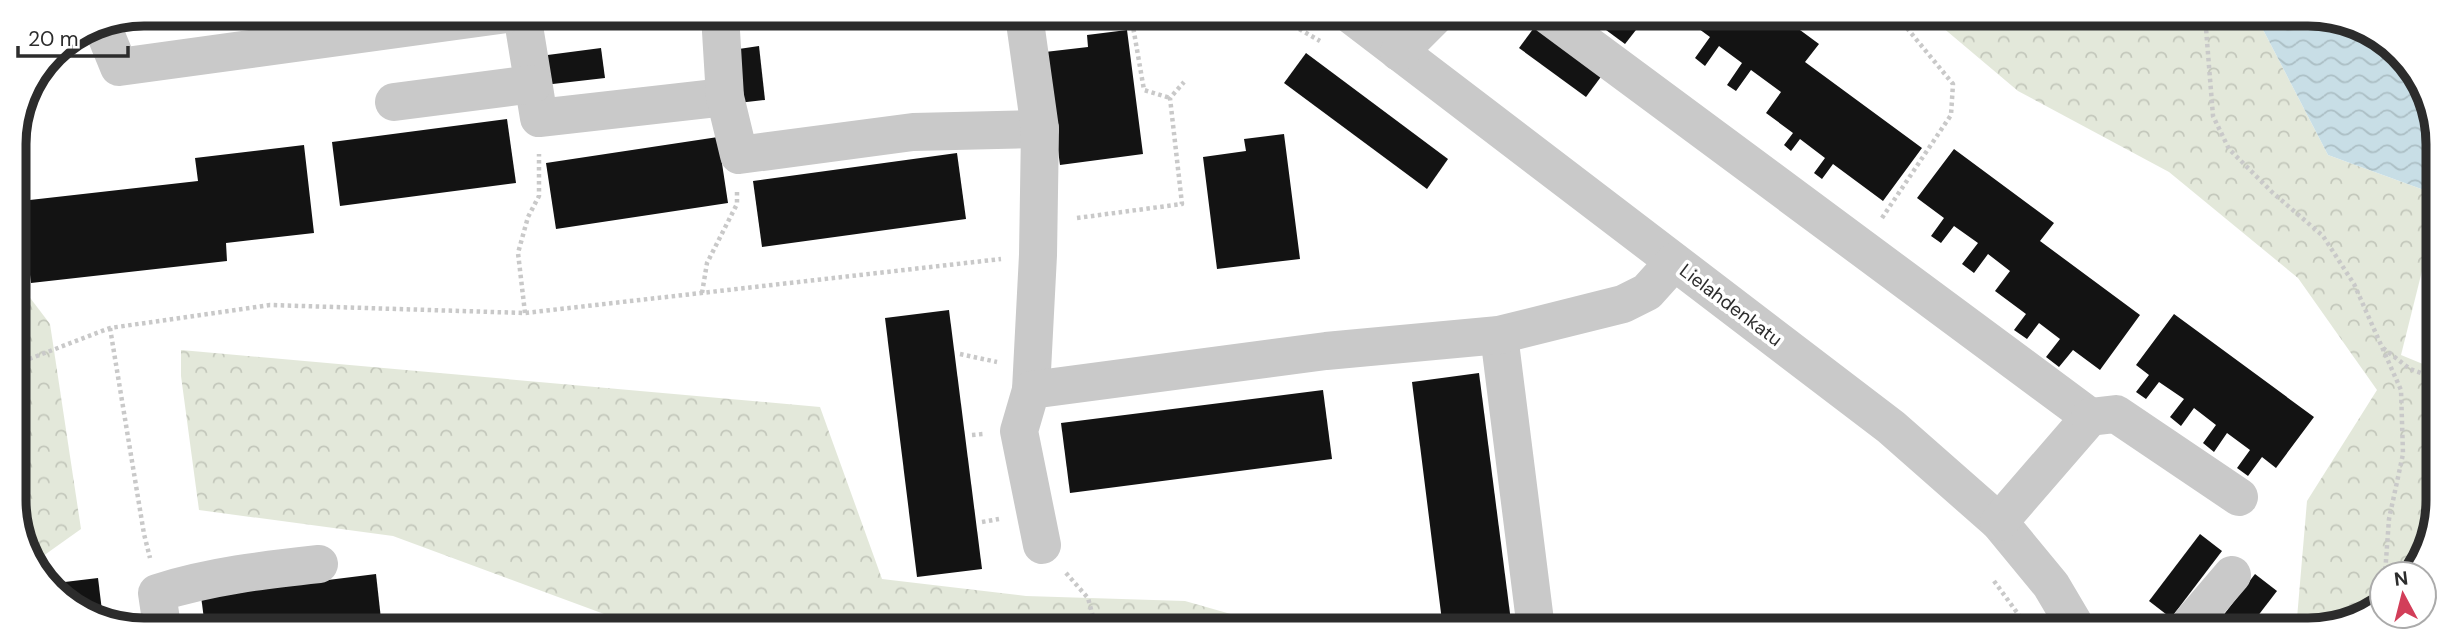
<svg xmlns="http://www.w3.org/2000/svg" width="2452" height="644" font-family="'DM Sans',sans-serif">
<style>
.forest{fill:url(#forest-crowns)}
.water{fill:url(#water-waves)}
.building{fill:#131313}
.lines{fill:none;stroke-linecap:round;stroke-linejoin:round}
.path{stroke:#c9c9c9;stroke-width:4.5;stroke-dasharray:3.5 3.5;stroke-linecap:butt}
.minor{stroke:#c9c9c9;stroke-width:38}
.labels{text-anchor:middle;dominant-baseline:central;stroke-width:7;stroke-linejoin:round;paint-order:stroke}
.street-label{font-size:19px;fill:#2c2c2c;stroke:#fff}
.rim{fill:none;stroke:#2c2c2c;stroke-width:9}
</style>
<defs>
<pattern id="forest-crowns" width="20" height="18" patternUnits="userSpaceOnUse" patternTransform="scale(1.75)"><rect width="20" height="18" fill="#e3e8da"/><path d="M2 6a3 3 0 1 1 6 0M12 15a3 3 0 1 1 6 0" fill="none" stroke="#c3c7bb"/></pattern>
<pattern id="water-waves" width="16" height="10" patternUnits="userSpaceOnUse" patternTransform="scale(1.75)"><rect width="16" height="10" fill="#c8dee6"/><path d="M0 5q4-4 8 0t8 0" fill="none" stroke="#acbfc5"/></pattern>
</defs>
<rect width="100%" height="100%" fill="#fff"/>
<g class="forest">
<path d="M1929,16L2259,17L2258,20L2328,155L2435,194V219L2401,355L2435,369V525L2407,574H2382V602L2316,630H2296L2307,501L2377,390L2298,278L2169,172L2018,91Z"/>
<path d="M15,278L50,324L81,529L36,561L17,525Z"/>
<path d="M181,350L820,407L882,579L1026,596L1185,601L1283,629L642,628L393,536L199,510L181,376Z"/>
<path d="M1980,622L1985,629H1932Z"/>
</g>
<path class="water" d="M2259,17H2333L2399,52L2435,119V194L2328,155L2258,20Z"/>
<g class="building">
<path d="M1587,16H1636L1643,21L1625,44Z"/>
<path d="M1686,16H1781L1819,44L1805,62L1922,148L1883,201L1833,164L1822,179L1814,173L1825,158L1800,139L1791,151L1784,145L1793,133L1766,113L1781,92L1751,70L1736,91L1727,85L1742,63L1719,46L1705,66L1695,58L1710,37L1684,18Z"/>
<path d="M1536,25L1603,74L1586,97L1519,48Z"/>
<path d="M1127,30L1143,154L1060,165L1045,52L1088,47L1087,35Z"/>
<path d="M759,46L765,100L738,103L732,50Z"/>
<path d="M601,48L605,78L544,85L540,56Z"/>
<path d="M1306,53L1448,159L1427,189L1284,83Z"/>
<path d="M507,119L516,183L340,206L332,142Z"/>
<path d="M1284,134L1300,259L1217,269L1203,157L1246,151L1244,139Z"/>
<path d="M718,137L728,203L556,229L546,163Z"/>
<path d="M304,145L314,233L226,243L227,261L31,283L21,201L198,181L195,158Z"/>
<path d="M1954,149L2054,223L2040,241L2140,315L2100,370L2073,350L2059,367L2046,357L2060,339L2039,323L2027,339L2014,330L2026,314L1995,291L2010,271L1988,254L1974,273L1962,264L1978,243L1954,226L1941,243L1931,236L1944,218L1917,198Z"/>
<path d="M957,153L966,219L762,247L753,181Z"/>
<path d="M949,310L982,569L917,577L885,318Z"/>
<path d="M2174,314L2314,417L2276,468L2262,457L2248,476L2237,468L2250,450L2227,433L2214,452L2203,443L2216,425L2194,408L2181,426L2170,417L2184,399L2159,382L2146,399L2136,392L2149,375L2136,365Z"/>
<path d="M1479,373L1512,629H1443L1412,382Z"/>
<path d="M1323,390L1332,459L1070,493L1061,423Z"/>
<path d="M2200,534L2222,551L2171,618L2149,601Z"/>
<path d="M376,574L382,628L205,627L201,596Z"/>
<path d="M2255,574L2277,591L2247,630H2212Z"/>
<path d="M98,578L103,619L53,592L48,584Z"/>
</g>
<g class="lines">
<g class="path">
<path d="M1131,15L1144,90L1170,98"/>
<path d="M1275,15L1320,41"/>
<path d="M2205,16L2213,116L2229,149L2273,193L2323,236L2354,284L2401,390L2403,454L2389,519L2385,574"/>
<path d="M1077,218L1182,204L1170,98L1184,82"/>
<path d="M1882,218L1951,115L1953,84L1897,16"/>
<path d="M702,293L707,263L737,204V190"/>
<path d="M525,313L518,253L528,217L539,196V154"/>
<path d="M110,328L144,534L150,558"/>
<path d="M2383,348L2410,369L2435,378"/>
<path d="M960,354L997,362"/>
<path d="M16,364L110,328L270,305L525,313L1001,259"/>
<path d="M972,435L983,434"/>
<path d="M982,522L999,519"/>
<path d="M1066,573L1088,598L1096,628"/>
<path d="M1994,581L2029,629"/>
<path d="M2379,604L2382,595"/>
</g>
<g class="minor">
<path d="M522,14L539,118L725,97"/>
<path d="M720,15L725,97L739,155L913,132L1040,129"/>
<path d="M1024,15L1040,129L1038,255L1031,390"/>
<path d="M1351,15L1891,427L1999,522L2051,585L2077,629"/>
<path d="M1549,16L2090,417L1999,522"/>
<path d="M101,23L119,67L507,14"/>
<path d="M1399,52L1435,16"/>
<path d="M394,102L533,84"/>
<path d="M1499,335L1536,629"/>
<path d="M2090,417L2116,414L2239,497"/>
<path d="M1042,545L1019,431L1031,390L1326,351L1499,335L1623,304L1647,292L1674,262"/>
<path d="M162,627L157,593C211,576 264,570 319,564"/>
<path d="M2185,630L2232,575"/>
</g>
</g>
<g class="labels">
<g class="street-label">
<text transform="translate(1731 305) rotate(37)">Lielahdenkatu</text>
</g>
</g>
<path d="M0 0H2452V644H0ZM144 26H2308A118 118 0 0 1 2426 144V500A118 118 0 0 1 2308 618H144A118 118 0 0 1 26 500V144A118 118 0 0 1 144 26Z" fill="#fff" fill-rule="evenodd"/>
<path class="rim" d="M144 26H2308A118 118 0 0 1 2426 144V500A118 118 0 0 1 2308 618H144A118 118 0 0 1 26 500V144A118 118 0 0 1 144 26Z"/>
<g transform="translate(2403 595) rotate(353)"><circle r="33" fill="#ffffff" stroke="#ababab" stroke-width="2"/>
<path d="M0-5L12 26L0 18L-12 26Z" fill="#d23e59"/>
<text y="-10" font-size="19" font-weight="bold" text-anchor="middle" fill="#2c2c2c">N</text>
</g>
<path d="M18 46v10h110v-10" fill="none" stroke="#2c2c2c" stroke-width="3.5"/>
<text x="28" y="46" font-size="21" fill="#2c2c2c" stroke="#ffffff" stroke-width="5" paint-order="stroke">20 m</text>
</svg>
